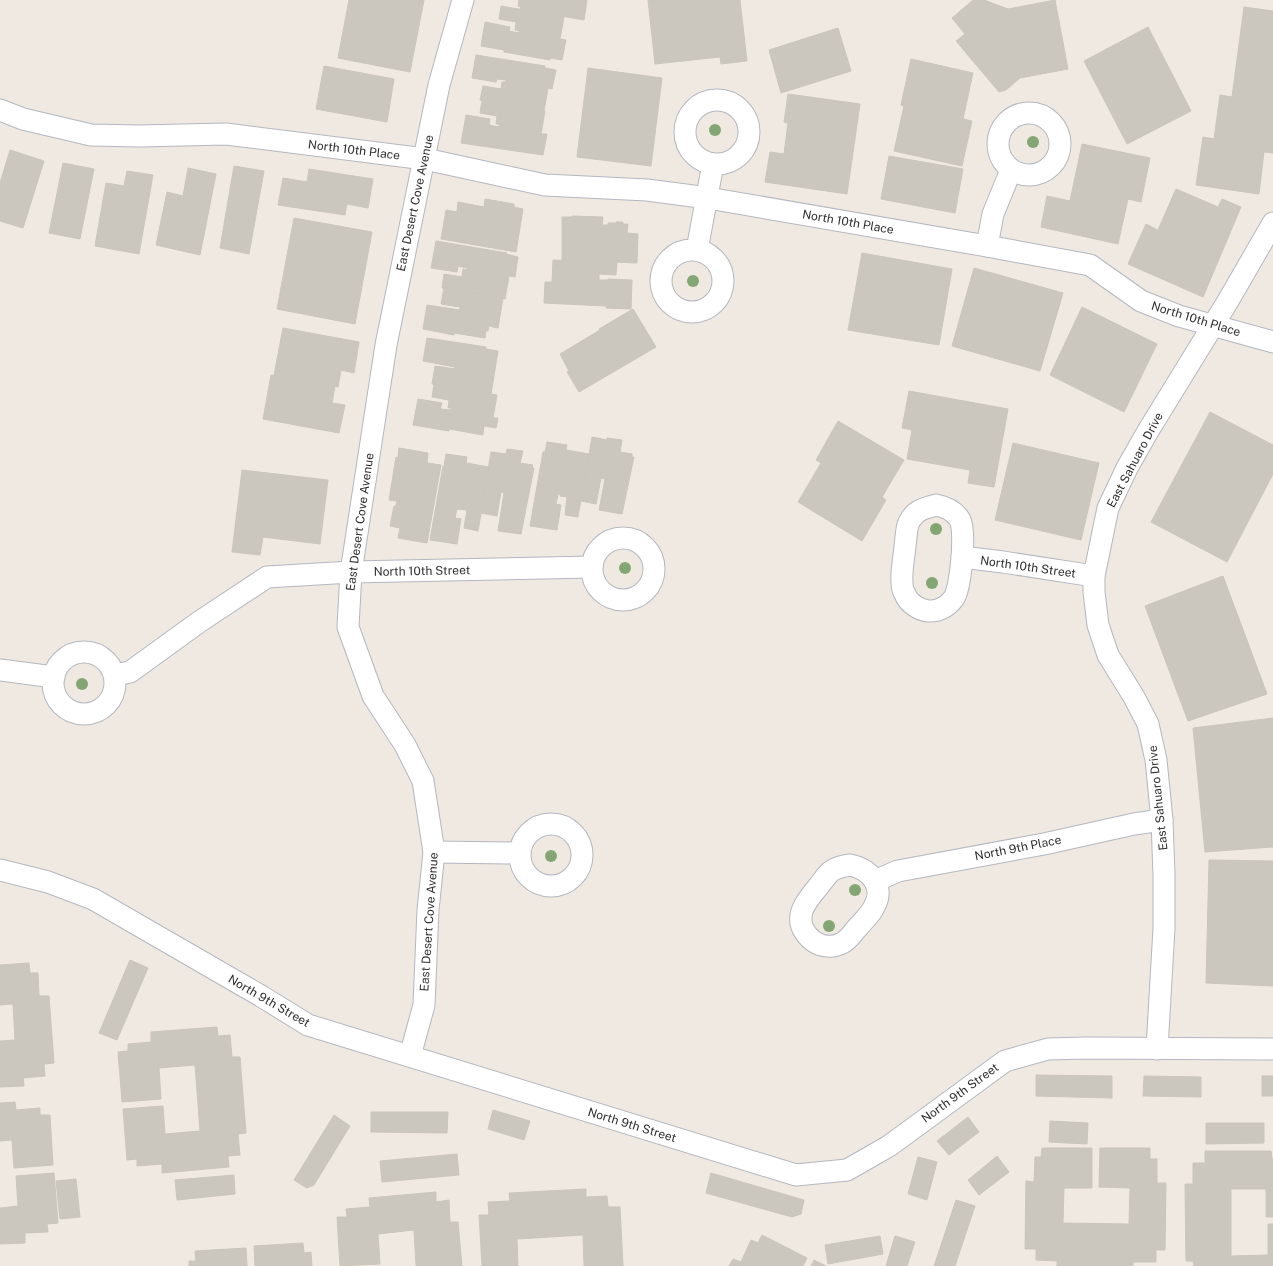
<svg xmlns="http://www.w3.org/2000/svg" width="1273" height="1266" font-family="'Public Sans',sans-serif">
<style>
.building{fill:#cbc7bf;stroke:#cbc5ba}
.lines{fill:none;stroke-linecap:round;stroke-linejoin:round}
.street-casing{stroke:#b4b7c1;stroke-width:23}
.street{stroke:#fff;stroke-width:21}
.tree{fill:#84a574}
.labels{text-anchor:middle;dominant-baseline:central;stroke-width:3;stroke-linejoin:round;paint-order:stroke}
.street-label{font-size:12px;fill:#2e2e2e;stroke:#fff}
</style>
<rect width="100%" height="100%" fill="#efe9e1"/>
<g class="building">
<path d="M349,0H424L410,72L338,58Z"/>
<path d="M519,0H587L584,20L520,9L521,7L518,6Z"/>
<path d="M648,0H740L747,61L721,64L720,57L655,64Z"/>
<path d="M973,0H984L1008,9L1055,0L1068,69L1020,78L1006,90L999,92L956,41L965,34L952,18Z"/>
<path d="M501,6L564,17L560,39L566,40L562,60L550,58V60L504,52V50L481,46L485,22L510,27L509,31L519,33L520,31L515,30L516,22L499,19Z"/>
<path d="M1244,7L1273,11V153L1264,152L1259,194L1196,185L1203,137L1214,139L1220,95L1232,97Z"/>
<path d="M1148,27L1191,111L1127,144L1084,61Z"/>
<path d="M838,28L851,71L781,93L769,50Z"/>
<path d="M476,55L545,66V68L556,70L552,89L548,88L544,111L480,100L483,86L501,89L502,82H506V80L497,79L496,82L472,78Z"/>
<path d="M911,59L973,73L963,119L972,121L962,166L894,151L904,106L901,105Z"/>
<path d="M324,66L394,79L387,122L316,109Z"/>
<path d="M588,68L662,78L651,166L577,157Z"/>
<path d="M788,94L860,104L847,194L765,182L770,152L784,154L788,123L784,122Z"/>
<path d="M482,101L545,111L541,134H547L543,155L461,143L466,115L490,119L489,125L499,127V124H496L497,116L480,113Z"/>
<path d="M1082,144L1150,158L1141,202L1128,199L1118,244L1041,227L1047,196L1070,201Z"/>
<path d="M10,150L44,161L23,228L0,221V183Z"/>
<path d="M889,156L963,169L955,213L881,199Z"/>
<path d="M63,163L94,169L80,239L49,233Z"/>
<path d="M234,166L264,171L249,254L220,248Z"/>
<path d="M188,168L216,174L200,255L156,245L167,192L183,196Z"/>
<path d="M309,169L373,179L368,208L347,204L345,215L278,205L283,178L307,182Z"/>
<path d="M127,171L153,175L139,254L95,246L106,183L124,186Z"/>
<path d="M1176,189L1218,207L1222,199L1241,207L1203,297L1128,264L1146,224L1158,230Z"/>
<path d="M485,199L514,204V207L523,209L516,252L441,239L446,210L457,212L458,202L484,207Z"/>
<path d="M572,216L603,217L602,225H608V223H616V222H623V224H628L627,233L638,234L637,263L562,260V217H572Z"/>
<path d="M294,218L372,232L355,324L277,309Z"/>
<path d="M436,241L507,253L506,254L518,257L515,277L509,276L505,299L442,288L444,274L462,277L463,269L467,270V268L458,266L457,272L431,268Z"/>
<path d="M862,253L952,269L939,345L848,330Z"/>
<path d="M553,260L617,263L616,275L599,274V280H608V279L632,280L631,309L606,308V306L544,303L545,282H552Z"/>
<path d="M974,268L1063,293L1040,371L952,346Z"/>
<path d="M444,288L503,298L498,328L489,326L488,331H486L485,338L454,333V335L423,329L427,305L460,310V307L441,304Z"/>
<path d="M1082,307L1157,344L1124,412L1050,375Z"/>
<path d="M633,309L656,347L579,392L567,372L569,371L560,354L600,330L599,329Z"/>
<path d="M283,328L359,342L354,373L341,370L338,387L274,375Z"/>
<path d="M427,338L486,347V349L498,351L491,394L432,384L435,366L455,369V367L423,361Z"/>
<path d="M271,375L335,386L332,403L345,405L339,433L263,419Z"/>
<path d="M434,384L497,395L493,418H498L496,428L484,426L483,435L449,429V431L413,425L418,399L442,403L440,409L451,410L452,408H448L449,400L432,397Z"/>
<path d="M909,391L1008,409L994,487L968,483L970,470L907,459L912,430L902,428Z"/>
<path d="M1210,412L1273,445V474L1227,562L1151,522Z"/>
<path d="M838,421L904,460L882,497L886,500L862,541L798,502L821,463L816,460Z"/>
<path d="M592,437L607,440V438L622,440L620,452L632,454V457H634L622,514L599,510L605,479L601,478L596,504L581,501Z"/>
<path d="M547,442L567,445L566,450L589,454L578,517L565,515L567,497L560,496V494H558L556,504L561,505L557,530L530,526L543,452H545Z"/>
<path d="M1013,443L1099,463L1081,540L995,520Z"/>
<path d="M399,448L428,453L427,463L441,465L427,543L398,538L400,528L390,526L394,506H396L397,501L389,500L396,457L398,458Z"/>
<path d="M507,449L523,451L520,463L533,465L532,468H534L521,534L498,531L504,493L501,492L497,516L481,513L491,452L506,454Z"/>
<path d="M446,454L467,457L466,463L489,467L478,531L464,528L467,510L457,509L455,518L461,519L457,544L430,540L443,466H444Z"/>
<path d="M242,470L328,480L320,544L263,537L260,555L232,552Z"/>
<path d="M1223,576L1267,694L1188,721L1145,606Z"/>
<path d="M1273,718V847L1205,852L1193,728Z"/>
<path d="M1209,860L1273,861V986L1206,983Z"/>
<path d="M130,960L148,968L117,1040L99,1033Z"/>
<path d="M29,963L30,973H38L39,996H49L54,1063L44,1064L45,1076L23,1078L24,1086L0,1087V1041L15,1040L13,1004L0,1005V965Z"/>
<path d="M217,1027L218,1036L230,1035L232,1057H240L246,1133L238,1134L240,1155L228,1156L229,1167L162,1173V1164L137,1166V1159L127,1160L123,1109L163,1106L165,1134L200,1131L195,1065L159,1068L161,1099L122,1102L118,1052L128,1051V1044L151,1042V1032Z"/>
<path d="M1036,1075L1112,1076V1098L1036,1096Z"/>
<path d="M1144,1076L1201,1077V1097L1143,1096Z"/>
<rect x="1262" y="1076" width="11" height="20"/>
<path d="M15,1102L16,1110L40,1108V1115H50L53,1165L14,1168L12,1140L0,1141V1103Z"/>
<path d="M493,1110L530,1121L524,1140L488,1129Z"/>
<path d="M371,1112H448L447,1133L371,1132Z"/>
<path d="M334,1115L350,1126L314,1185L307,1188L294,1180Z"/>
<path d="M968,1117L979,1132L949,1155L937,1141Z"/>
<path d="M1050,1121L1088,1123L1087,1144L1049,1142Z"/>
<path d="M1206,1123H1264V1143L1206,1144Z"/>
<path d="M1042,1148H1092V1188H1064L1063,1223L1129,1224L1130,1188L1099,1187L1100,1148H1150V1159H1157V1183H1166L1165,1250H1156V1262H1133V1266H1057V1261L1036,1260V1249H1025L1026,1181L1034,1182L1035,1157H1041Z"/>
<path d="M1205,1151H1271L1272,1159H1273V1217H1266V1189H1231V1256L1268,1255V1224H1273V1266H1194L1193,1261H1186L1185,1184H1193V1163H1205Z"/>
<path d="M457,1154L459,1175L382,1182L380,1161Z"/>
<path d="M997,1156L1009,1172L979,1195L968,1180Z"/>
<path d="M918,1157L937,1162L927,1200L908,1194Z"/>
<path d="M54,1173L58,1223L47,1224L48,1232L25,1233V1243L0,1244V1208L18,1206L16,1176Z"/>
<path d="M711,1173L804,1200L801,1214L792,1217L706,1193Z"/>
<path d="M234,1175L235,1194L177,1200L175,1180Z"/>
<path d="M76,1179L80,1217L60,1219L56,1181Z"/>
<path d="M586,1189V1197L607,1196L608,1207H620L623,1266H584L583,1235L517,1239L518,1266H482L479,1215H489L488,1202L510,1201L509,1193Z"/>
<path d="M436,1192V1202L449,1200L450,1222H458L462,1266H416L414,1230L378,1234L380,1264L340,1266L337,1217H347L346,1209L370,1207L369,1198Z"/>
<path d="M956,1200L975,1206L955,1266H934Z"/>
<path d="M762,1235L807,1258L803,1266H729L733,1259L741,1262L751,1240L758,1243Z"/>
<path d="M880,1236L883,1254L828,1264L825,1245Z"/>
<path d="M895,1236L915,1242L907,1266H886Z"/>
<path d="M303,1243L304,1253L311,1252L312,1266H255L254,1246Z"/>
<path d="M246,1248L247,1266H189V1261H196L195,1251Z"/>
<path d="M814,1260L826,1266H811Z"/>
</g>
<g class="lines">
<defs>
<g id="street">
<circle cx="717" cy="132" r="32"/>
<path d="M0,110L23,119L91,135L139,136L226,134L425,159L545,185L647,190L708,198L987,246L1090,265L1141,301L1179,316L1273,342"/>
<circle cx="1029" cy="144" r="31"/>
<path d="M987,246L993,214L1011,170"/>
<circle cx="692" cy="281" r="31"/>
<path d="M697,250L713,164"/>
<path d="M936,505C946,507 955,511 960,520C966,531 961,587 954,598C948,606 939,612 928,611C919,610 908,603 905,594C903,591 902,586 902,583C901,571 904,558 905,546C906,540 906,532 908,525C909,521 913,516 916,513C922,508 929,507 936,505Z"/>
<circle cx="623" cy="569" r="31"/>
<path d="M962,557L1003,562L1094,576"/>
<circle cx="84" cy="683" r="31"/>
<path d="M0,670L54,677"/>
<path d="M115,675L130,672L199,622L267,577L351,572L592,567"/>
<circle cx="551" cy="855" r="31"/>
<path d="M434,852L520,853"/>
<path d="M850,865C870,869 886,887 874,907C871,914 864,920 859,926C853,932 849,940 842,943C835,947 828,947 821,945C815,943 811,940 807,935C792,917 807,900 818,887C822,882 826,876 830,872C836,867 843,866 850,865Z"/>
<path d="M0,870L48,882L93,899L261,996L308,1025L796,1175L847,1170L889,1146L1005,1061L1048,1049L1085,1048L1273,1049"/>
<path d="M875,881L898,871L1044,844L1134,824L1162,820"/>
<path d="M1157,1049L1164,928V875L1162,820L1156,760L1148,724L1134,697L1108,655L1098,625L1094,592V576L1108,508L1127,468L1148,431L1228,301L1273,223"/>
<path d="M410,1056L424,1005L428,910L434,852L423,781L405,745L373,696L348,627L351,572L386,345L439,85L463,0"/>
</g>
</defs>
<use href="#street" class="street-casing"/>
<use href="#street" class="street"/>
</g>
<g class="tree">
<circle cx="715" cy="130" r="6"/>
<circle cx="1033" cy="142" r="6"/>
<circle cx="693" cy="281" r="6"/>
<circle cx="936" cy="529" r="6"/>
<circle cx="625" cy="568" r="6"/>
<circle cx="932" cy="583" r="6"/>
<circle cx="82" cy="684" r="6"/>
<circle cx="551" cy="856" r="6"/>
<circle cx="855" cy="890" r="6"/>
<circle cx="829" cy="926" r="6"/>
</g>
<g class="labels">
<g class="street-label">
<text transform="translate(354 150) rotate(7)">North 10th Place</text>
<text transform="translate(415 203) rotate(-78)">East Desert Cove Avenue</text>
<text transform="translate(848 222) rotate(10)">North 10th Place</text>
<text transform="translate(1196 319) rotate(17)">North 10th Place</text>
<text transform="translate(1135 460) rotate(-62)">East Sahuaro Drive</text>
<text transform="translate(360 522) rotate(-82)">East Desert Cove Avenue</text>
<text transform="translate(1028 567) rotate(8)">North 10th Street</text>
<text transform="translate(422 571) rotate(-1)">North 10th Street</text>
<text transform="translate(1158 798) rotate(-96)">East Sahuaro Drive</text>
<text transform="translate(1018 848) rotate(-11)">North 9th Place</text>
<text transform="translate(429 922) rotate(-86)">East Desert Cove Avenue</text>
<text transform="translate(269 1001) rotate(30)">North 9th Street</text>
<text transform="translate(960 1093) rotate(-36)">North 9th Street</text>
<text transform="translate(632 1125) rotate(17)">North 9th Street</text>
</g>
</g>
</svg>
